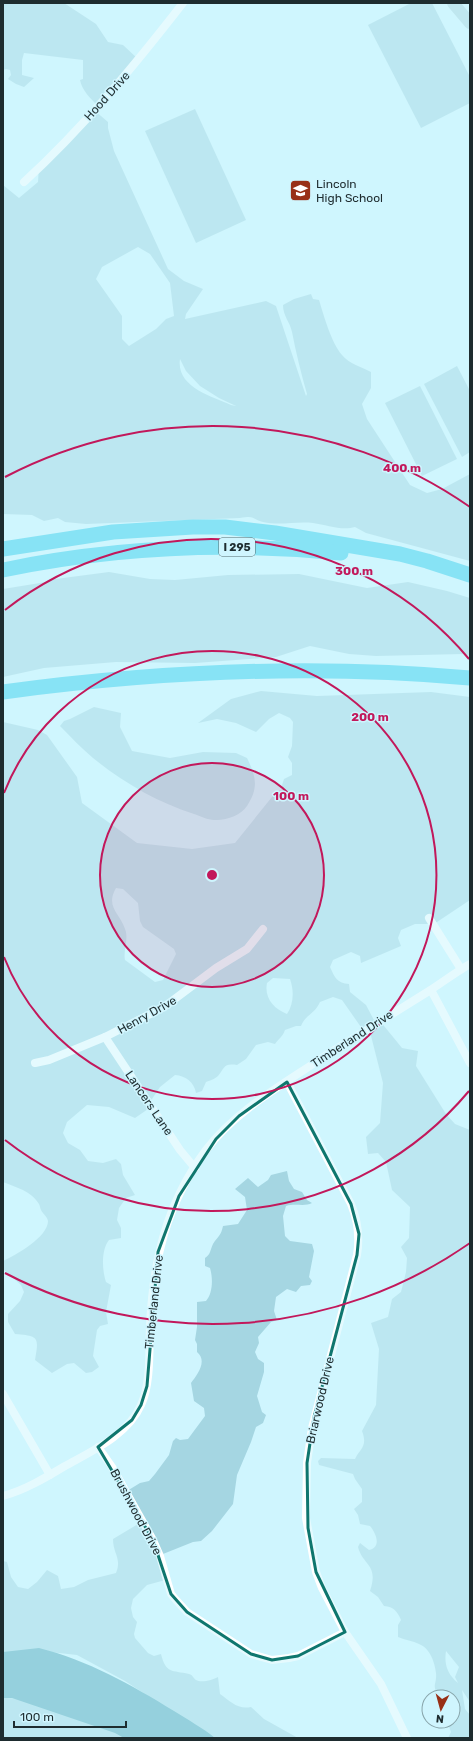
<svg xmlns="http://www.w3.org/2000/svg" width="473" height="1741" font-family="Rubik,sans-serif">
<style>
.green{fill:#a5d6e2;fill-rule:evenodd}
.water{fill:#4ea3b6}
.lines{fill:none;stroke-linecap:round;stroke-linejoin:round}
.minor{stroke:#fff;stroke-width:8}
.secondary{stroke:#abd5de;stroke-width:12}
.motorway{stroke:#30ccea;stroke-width:15}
.marked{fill:none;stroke:#0f766e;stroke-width:3;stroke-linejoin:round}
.ring{fill:none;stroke:#c2185b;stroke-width:2}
.labels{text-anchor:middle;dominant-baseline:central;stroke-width:3;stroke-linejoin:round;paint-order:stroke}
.shield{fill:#cff5fe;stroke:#53686d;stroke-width:1}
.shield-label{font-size:11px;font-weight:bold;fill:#1e2c2f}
.street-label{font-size:12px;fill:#1e2c2f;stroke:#cff5fe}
.poi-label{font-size:12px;fill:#1e2c2f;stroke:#cff5fe;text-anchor:start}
.centre{fill:#c2185b;stroke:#cff5fe;stroke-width:2}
.ring-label{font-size:12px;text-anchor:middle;font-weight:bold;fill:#c2185b;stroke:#cff5fe;stroke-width:3;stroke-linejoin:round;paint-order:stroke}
</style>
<rect width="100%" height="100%" fill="#cff5fe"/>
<g class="green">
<path d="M3,3H64L96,24L108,42L123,45L138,59L97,105C90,98 82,90 80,80L83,79V60L24,53L22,60V75L34,78L24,87L16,84L8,79L11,75L10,70L6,69L3,70Z"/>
<path d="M411,3H432L470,77V103L421,128L368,25Z"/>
<path d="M195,109L246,220L196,243L145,131Z"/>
<path d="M94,110L108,122V128L114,151L168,269L184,281L203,289L186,314L185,319L266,301L276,306L306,396L307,394C301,373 296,353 292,332C290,322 283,316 283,305L294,299L311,294L313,299L319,300C324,316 331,342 342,355C349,364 362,367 371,372V388L362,404L367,419L410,485L427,493L442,489L470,474V561L366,533L355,527C342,531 327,525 313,523C296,521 280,526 263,522C251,519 256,515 240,518L86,524L65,522L58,518L44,521L32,515L3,514V185L19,198L38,182L39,166ZM138,247L150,254L170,283L174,316L166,319L156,329L129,346L122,339V316L96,279L102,267ZM180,359L186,371L200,386L219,398L236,406L231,405C211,396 176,387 180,359Z"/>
<path d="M457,366L470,391V452L462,457L424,384Z"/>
<path d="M420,386L457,459L422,476L385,403Z"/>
<path d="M109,572L150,579L175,580L228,575L299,574L367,588L408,582L447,591L470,598V656L463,654L376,656L349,654L310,646L276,657L195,663L116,662L44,668L3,677V589L46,582L48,580Z"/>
<path d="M261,691L317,696L431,692L470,697V900L434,924H415L401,930L398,938L401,946L361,963L360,956L351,952L333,960L330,967C335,978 337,983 349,984L350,992L366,1005L375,1022L363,1030L342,1000L333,997L320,1002C315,1014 305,1015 301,1026H296L285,1030C282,1038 279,1038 275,1044L268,1042L256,1045L246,1059L237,1065C223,1063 225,1068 218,1076C215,1079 209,1081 206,1082L202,1091L196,1093C194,1082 186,1076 175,1075L160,1087L150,1102L151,1107L135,1118L109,1107L87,1105L67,1122L63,1133L68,1143L80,1150L88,1161L103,1163L116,1159L121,1164L123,1175L135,1195L126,1198L119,1208L117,1220L121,1228V1238L109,1240C101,1250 102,1270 106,1282L111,1285L106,1312L108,1324L100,1326L97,1330L93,1356L99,1367L92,1372L86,1373L74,1363L67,1364L52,1373L35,1360C39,1337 39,1336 15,1334L8,1322V1314L20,1301L24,1292L21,1285L3,1269V1261C16,1255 48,1237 48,1221C47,1216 43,1214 41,1210C40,1208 40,1206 39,1204C30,1190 17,1188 3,1182V722L38,730L47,735L77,777L82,803L137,843L192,849L235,843L276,792L283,789L282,785L284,779L292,775V763L288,757L292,746L293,722L290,718L279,713L269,719L256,732L236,723L217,719L198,723L231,699ZM116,888L123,889L138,903L140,921L143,927L174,949L176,954L163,980L155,982L125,960C123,951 129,938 125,929C120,913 105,907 116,888ZM273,978L290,979C294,990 294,1004 287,1014C274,1009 264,998 267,983Z"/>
<path d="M94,707L121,713L120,727L132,751L170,758L203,752L236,753L247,758C256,776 259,788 247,806C241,815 226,821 214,820C208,820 200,816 194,814C157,802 124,783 93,758C81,748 71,737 60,726L64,721L70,719Z"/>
<path d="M380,1021L402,1048L418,1051L416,1066L446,1114L455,1124L470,1130V1702L462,1690L465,1709L470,1715V1738H448L451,1732L447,1721H453V1697H439C431,1684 437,1685 436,1673C435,1663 430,1648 419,1644C413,1641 405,1640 398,1637V1625L401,1620C397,1611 394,1607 384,1606L378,1597L370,1591C379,1564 363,1566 358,1547L360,1543L369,1550C382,1547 376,1533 370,1526L360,1524L358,1515L354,1509L362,1502V1489L355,1479L353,1474L319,1465L318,1461L321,1458L355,1459C360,1448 368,1447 362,1431L376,1405L379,1349L371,1323L388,1317L392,1299L401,1292L406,1272L407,1258L401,1247L409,1238L410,1207L392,1190L386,1162L378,1153L368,1154L366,1137L380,1123L383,1083L369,1028ZM446,1651L459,1667L455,1677L458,1683C447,1674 444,1664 446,1651Z"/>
<path d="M287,1171L289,1181L294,1189L302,1192L307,1200L312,1203C305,1207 295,1203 286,1206L283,1216L285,1236L290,1241L312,1244L314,1251L309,1277L312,1281L310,1285L301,1286L296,1292L287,1289L276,1297L274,1311L277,1320L271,1322L258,1337L259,1343L255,1352L258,1359L264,1363V1372L257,1396L262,1412L266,1415L263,1423L256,1427L251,1442L237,1475L233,1504L212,1531L201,1541L193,1542L163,1554L169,1579L147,1585L133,1599L131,1608L133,1617L137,1622L134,1634L135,1638L148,1653L154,1656L161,1654C166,1674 172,1670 189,1674C193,1675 193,1678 196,1680C201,1683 213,1680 218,1677L220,1694C230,1701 238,1710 251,1707L264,1719L298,1738H212L125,1681L77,1655L41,1651L3,1653V1561L7,1562L11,1577L18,1587L28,1589L37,1582L47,1570L58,1576L61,1589L74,1587L88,1580L116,1573C122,1558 113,1554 113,1539L143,1521L127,1491L140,1483L149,1481L155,1474L169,1455L173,1441L176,1438L180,1440L188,1439L205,1416L204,1408L194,1401L191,1383C197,1375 208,1361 197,1352V1344L195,1340L197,1327V1302L206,1301C213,1293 213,1278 210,1268L205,1266V1258C211,1254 210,1250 213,1244C218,1236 221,1236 223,1226L238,1224L247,1210L245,1197L235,1189L248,1178L258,1187L268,1180L271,1175Z"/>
<path d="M3,1698C47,1697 89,1721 129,1738H3Z"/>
</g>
<path class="water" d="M39,1648C87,1660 132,1685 174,1711C188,1720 203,1728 215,1738H124L115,1733L12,1698H3V1652Z"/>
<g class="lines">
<g class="minor">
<path d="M24,182C83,128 134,66 183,3"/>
<path d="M429,918L461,969"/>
<path d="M431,990L470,1063"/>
<path d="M105,1037L180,1150L195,1168"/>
<path d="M35,1063L49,1060L105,1037L164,1007L216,968L247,949L263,929"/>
<path d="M287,1082L351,1204C358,1221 360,1237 357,1255L312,1428L307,1463L306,1518L316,1572L322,1588L345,1632L381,1684L407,1738"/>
<path d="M3,1394L50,1475"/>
<path d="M98,1447L112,1467L153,1540L160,1556L171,1594L176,1600L187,1612L251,1654L272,1660L289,1658L298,1656L345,1632"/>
<path d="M3,1496C25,1490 45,1478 65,1466C92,1451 128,1435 141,1405C151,1384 149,1350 150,1326C153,1261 166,1204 206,1150C236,1110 284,1084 325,1056C360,1034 394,1013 429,991C443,982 456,972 470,964"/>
</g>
<path class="secondary" d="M453,3L470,23"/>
<g class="motorway">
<path d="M3,549L113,532L193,527H225L275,533L400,554L427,561L470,575"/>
<path d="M3,570C114,547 228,542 341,553"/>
<path d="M3,692C158,671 314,664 470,678"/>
</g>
</g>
<path d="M0 0H473V1741H0ZM287,1082L351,1204L359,1234L357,1255L314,1417L307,1463L308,1528L316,1572L345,1632L298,1656L272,1660L251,1654L187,1612L171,1594L153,1540L98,1447L132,1420L141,1405L147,1386L158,1252L179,1196L216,1139L239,1116Z" fill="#cff5fe" fill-opacity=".55" fill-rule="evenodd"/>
<path class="marked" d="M287,1082L351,1204L359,1234L357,1255L314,1417L307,1463L308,1528L316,1572L345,1632L298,1656L272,1660L251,1654L187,1612L171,1594L153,1540L98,1447L132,1420L141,1405L147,1386L158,1252L179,1196L216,1139L239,1116Z"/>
<circle cx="212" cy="875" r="112" fill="#c2185b" fill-opacity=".12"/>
<g class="ring">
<circle cx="212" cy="875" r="112"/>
<path d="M4 793A224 224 0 1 1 4 957"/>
<path d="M469 1091A336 336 0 0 1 5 1140M5 610A336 336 0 0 1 469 659"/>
<path d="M470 1243A449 449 0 0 1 5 1273M5 477A449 449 0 0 1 470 507"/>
</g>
<defs>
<symbol id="school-square" viewBox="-11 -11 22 22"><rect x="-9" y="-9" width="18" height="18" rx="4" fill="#983017" stroke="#cff5fe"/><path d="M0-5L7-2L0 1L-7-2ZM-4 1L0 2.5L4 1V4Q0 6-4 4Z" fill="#fff"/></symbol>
</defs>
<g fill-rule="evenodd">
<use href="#school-square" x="288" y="178" width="25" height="25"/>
</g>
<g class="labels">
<rect class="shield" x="219" y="538" width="36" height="18" rx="3"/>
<g class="shield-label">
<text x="237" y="547">I 295</text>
</g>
<g class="street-label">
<text transform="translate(107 96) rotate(-48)">Hood Drive</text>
<text transform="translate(147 1015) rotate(-29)">Henry Drive</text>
<text transform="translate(352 1039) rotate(-33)">Timberland Drive</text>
<text transform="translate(149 1103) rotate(56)">Lancers Lane</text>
<text transform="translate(154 1302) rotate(-84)">Timberland Drive</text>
<text transform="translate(320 1400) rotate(-77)">Briarwood Drive</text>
<text transform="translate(136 1512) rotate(62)">Brushwood Drive</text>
</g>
<g class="poi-label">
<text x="316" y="184">Lincoln<tspan x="316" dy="14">High School</tspan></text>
</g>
</g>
<circle cx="212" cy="875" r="6" class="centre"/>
<g class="ring-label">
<text x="402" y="472">400 m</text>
<text x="354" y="575">300 m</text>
<text x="370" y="721">200 m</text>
<text x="291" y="800">100 m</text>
</g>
<rect width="473" height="1741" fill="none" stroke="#1e2c2f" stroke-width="8"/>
<g transform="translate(441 1709) rotate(186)"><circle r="19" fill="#cff5fe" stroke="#88a5ab"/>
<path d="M0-3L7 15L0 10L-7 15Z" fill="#983017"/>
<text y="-6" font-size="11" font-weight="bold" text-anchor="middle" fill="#1e2c2f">N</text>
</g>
<path d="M14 1721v6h112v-6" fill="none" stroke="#1e2c2f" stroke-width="2"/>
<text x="20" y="1721" font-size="12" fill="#1e2c2f" stroke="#cff5fe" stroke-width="3" paint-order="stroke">100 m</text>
</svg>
